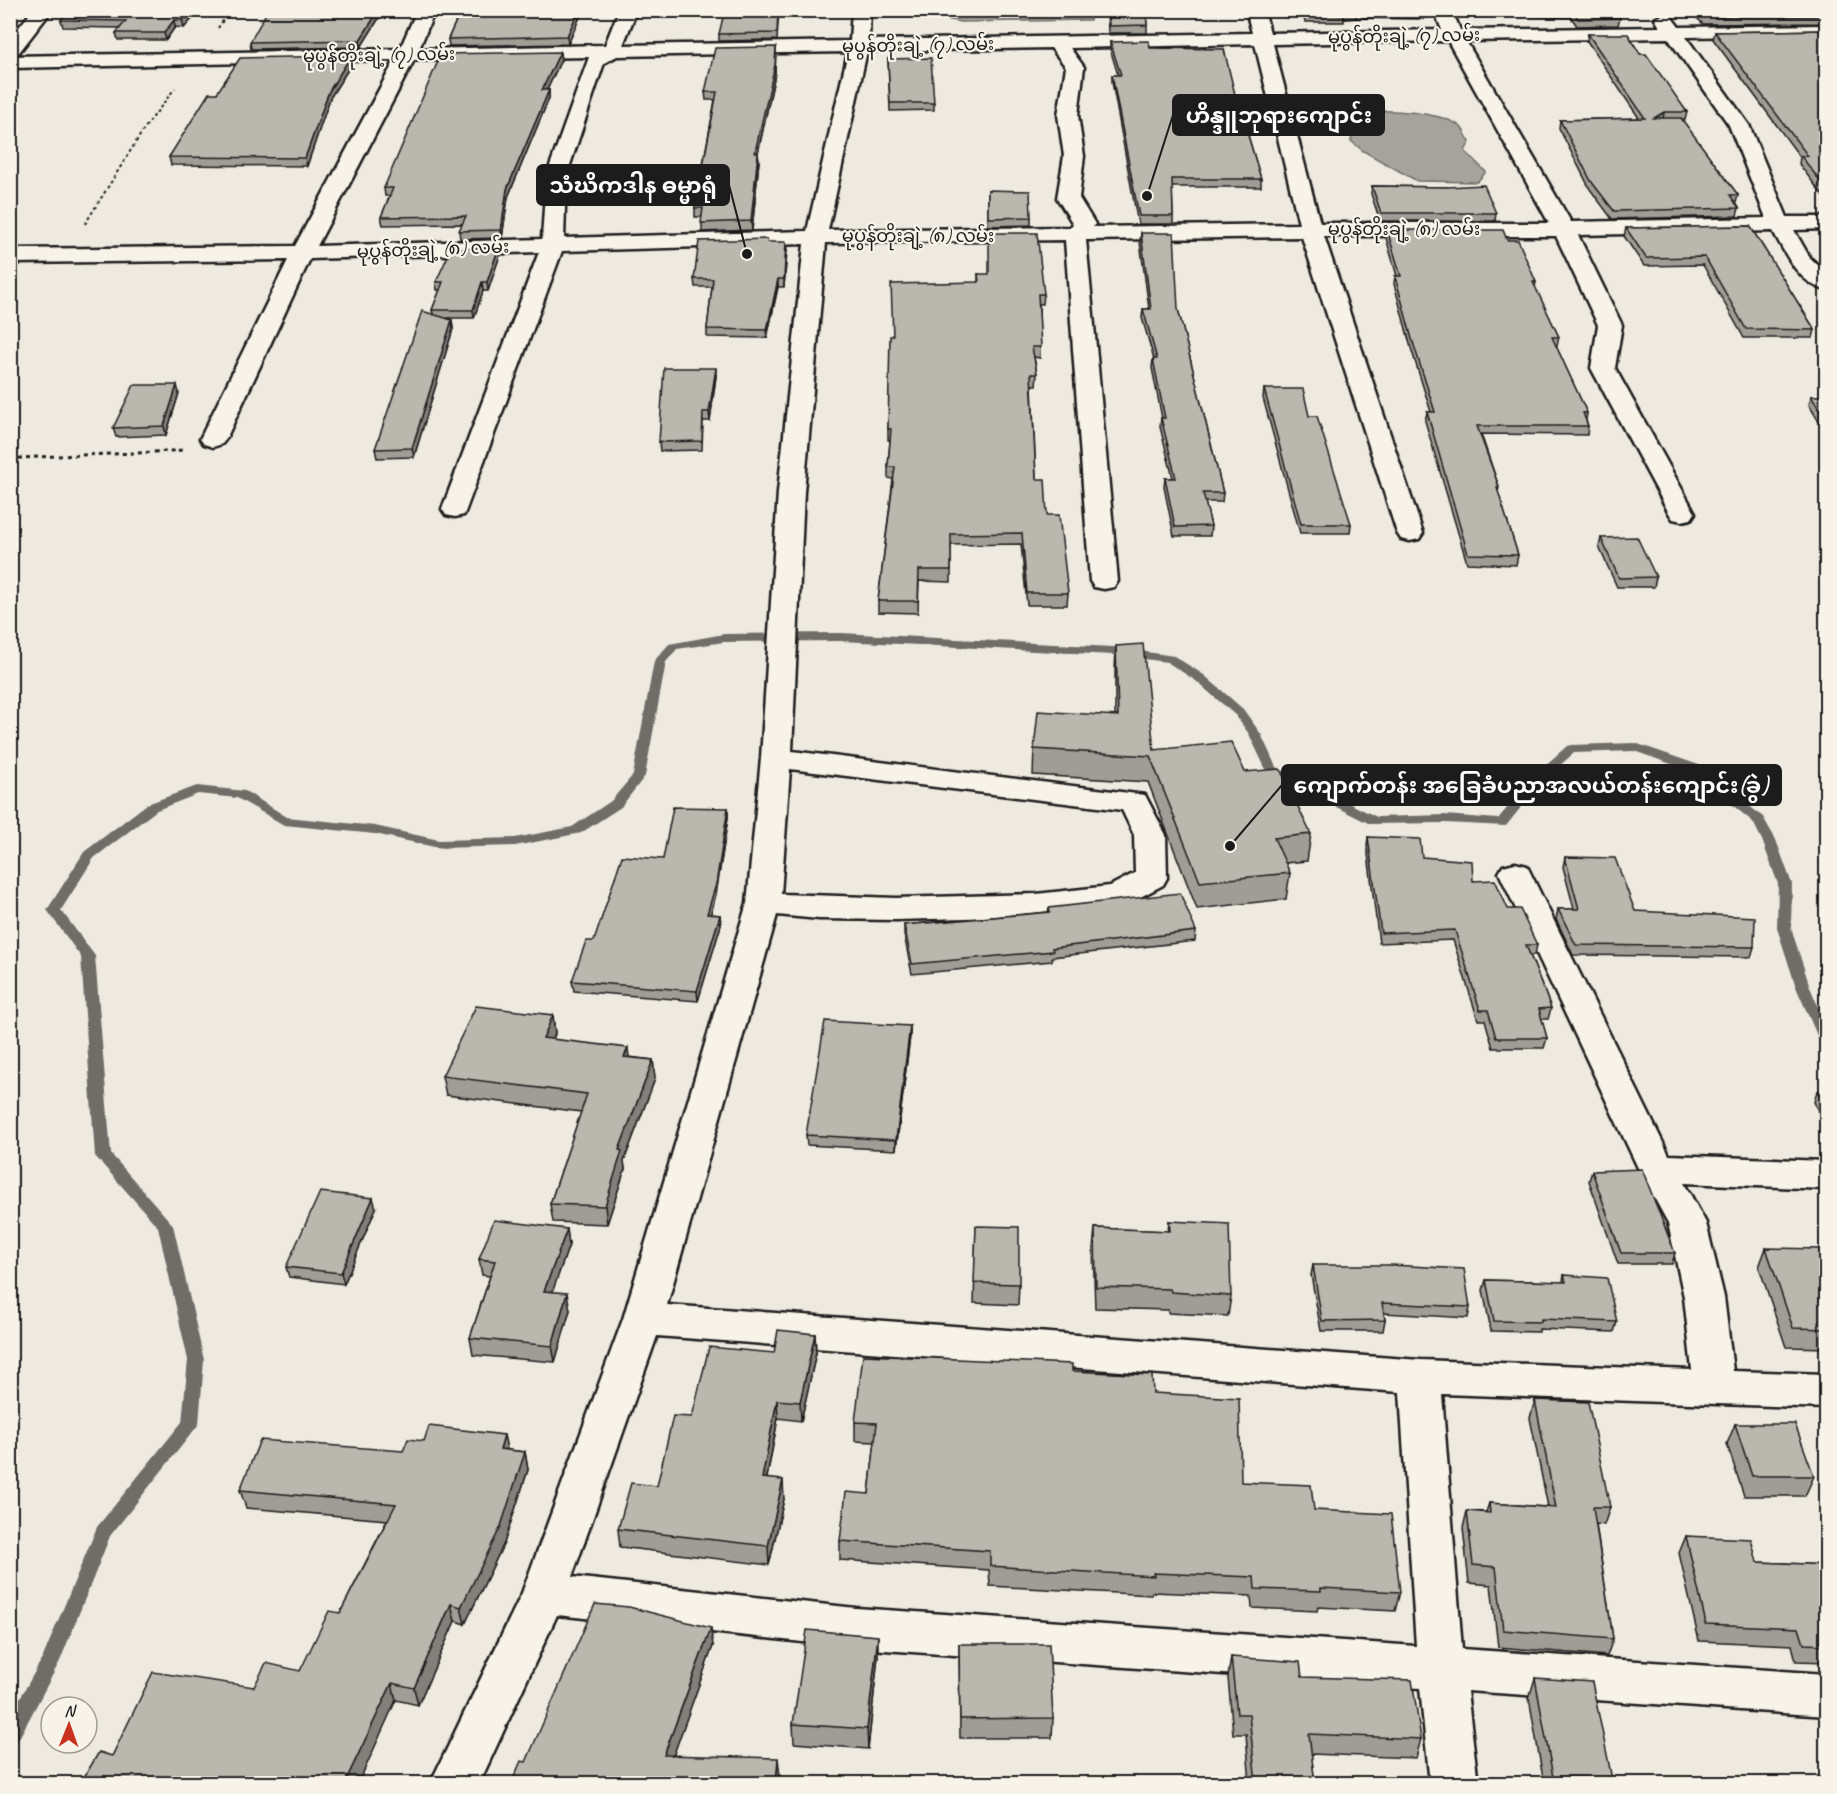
<svg xmlns="http://www.w3.org/2000/svg" width="1837" height="1794" font-family="Caveat,'Noto Sans Myanmar',sans-serif">
<style>
.water{fill:#a6a39d;stroke:#6f6d69;stroke-width:1.5}
.lines{fill:none;stroke-linecap:round;stroke-linejoin:round}
.stream{fill:#6f6d69;fill-rule:evenodd}
.minor-casing{stroke:#1c1c1c;stroke-width:5}
.path-far1{stroke:#1c1c1c;stroke-width:2;stroke-dasharray:3 3;stroke-linecap:butt}
.path{stroke:#1c1c1c;stroke-width:3;stroke-dasharray:4 4;stroke-linecap:butt}
.minor{fill:#f7f3e8;fill-rule:evenodd}
.wall{fill:#a09d96;stroke:#1c1c1c;stroke-width:1.5}
.shaded-wall{fill:#82807a;stroke:#1c1c1c;stroke-width:1.5}
.building{fill:#bab7af;stroke:#1c1c1c;stroke-width:1.5}
.labels{text-anchor:middle;dominant-baseline:central;stroke-width:4.5;stroke-linejoin:round;paint-order:stroke}
.far-street-label{font-size:18px;fill:#1c1c1c;stroke:#f7f3e8}
.leader{fill:none;stroke:#1c1c1c;stroke-width:2}
.callout-dot{fill:#1c1c1c;stroke:#f7f3e8;stroke-width:2}
.callout{fill:#1c1c1c;stroke:#1c1c1c;stroke-width:2}
.callout-label{font-size:22px;text-anchor:middle;font-weight:bold;fill:#fff}
</style>
<rect width="100%" height="100%" fill="#eeeae0"/>
<filter id="ink" filterUnits="userSpaceOnUse"><feTurbulence type="fractalNoise" baseFrequency=".0167" numOctaves="2"/><feDisplacementMap in="SourceGraphic" scale="12" xChannelSelector="R" yChannelSelector="G"/><feConvolveMatrix kernelMatrix="1 2 1 2 8 2 1 2 1" color-interpolation-filters="sRGB"/></filter>
<g filter="url(#ink)">
<g class="water">
<path d="M938,11L1092,10V11L1090,20L960,22L942,18L937,13Z"/>
<path d="M1360,110C1387,111 1438,110 1460,126C1464,129 1467,138 1470,142L1465,151L1486,172L1477,182L1417,181L1363,151L1351,141L1355,119Z"/>
</g>
<g class="lines">
<path class="stream" d="M841,633L1113,647L1174,656L1204,675L1243,709L1261,734L1276,767L1377,817L1445,815L1498,819L1534,775L1567,746L1571,745L1635,743L1699,765L1763,817L1776,840L1792,884L1791,928L1810,987L1826,1025V1045L1821,1044L1819,1040L1796,987L1777,928L1778,884L1762,840L1753,822L1691,771L1634,751L1574,753L1542,781L1506,826L1445,823L1370,824L1267,772L1249,734L1235,715L1196,681L1167,662L1113,655L841,641L724,642L677,649L666,662L645,776L621,807L581,833L515,846L439,848L375,834L284,825L237,798L198,794L157,810L94,858L61,910L95,956L111,1154L173,1225L204,1360L199,1424L110,1536L60,1661L17,1742L10,1745V1716L43,1657L97,1527L182,1422L188,1360L158,1227L95,1156L81,957L47,910L84,852L147,804L197,786L245,791L287,817L375,826L439,840L515,838L572,827L611,801L633,775L654,661L669,644L724,634Z"/>
<defs>
<path id="minor" d="M33,10H52L17,55L11,56L400,49L417,10H435L419,49L605,45L619,10H637L623,45L850,41L852,10H870L869,40L1252,33L1246,10H1264L1270,33L1442,30L1434,10H1452L1460,30L1660,27L1655,19L1664,14L1670,15L1679,27L1826,25V35L1686,37L1749,125L1787,217H1826V229L1794,230L1810,258L1826,272V290C1799,284 1785,253 1773,231L1578,235L1622,325L1615,368L1695,513L1691,519L1682,521L1673,519L1669,513L1591,368L1598,325L1556,236H1324L1423,533L1419,539L1410,541L1401,539L1397,533L1302,237L1086,240L1118,581L1114,587L1104,589L1094,587L1090,581L1065,240L826,243L804,492L792,751L1145,795L1166,835L1167,878L1163,885L1129,903L1036,916L896,920L819,919L777,915L667,1305L1420,1360L1692,1370L1684,1297L1668,1223L1638,1168L1499,873L1503,866L1515,863L1527,866L1669,1155L1826,1161V1189L1684,1183L1706,1223L1724,1297L1733,1371L1826,1374V1408L1442,1394L1462,1649L1826,1674V1716L1467,1691L1478,1784H1430L1420,1688L856,1648L557,1615L479,1784H430L522,1593L623,1319L747,903L761,758L778,492L804,244L562,251L464,515L455,517L446,515L442,509L539,252L310,259L226,439L222,444L213,447L204,444L200,439L288,260L10,263V249L295,246L395,60L10,68V38ZM1668,38L1729,125L1766,218L1571,222L1466,41ZM1448,41L1549,223H1320L1273,44ZM1255,44L1299,224L1093,227L1095,224L1079,198L1084,156L1078,115L1084,67L1070,48ZM1051,48L1066,67L1058,115L1064,156L1057,198L1073,224L1070,227L828,230L867,51ZM848,52L807,231L564,238L566,177L604,63L617,56ZM589,57L546,177L542,239L317,246L414,60ZM790,769L1122,810L1134,835L1135,873L1110,886L1036,894L896,898L781,894ZM657,1336L1400,1392L1416,1646L856,1608L572,1577Z"/>
</defs>
<use href="#minor" class="minor-casing"/>
<g class="path-far1">
<path d="M218,28L230,10"/>
<path d="M85,224L144,129L175,88"/>
</g>
<path class="path" d="M10,459C68,454 125,455 183,450"/>
<use href="#minor" class="minor"/>
</g>
<g class="wall">
<path d="M69,10H200L184,28L175,27L166,40H118L116,33L120,28L63,27L61,20Z"/>
<path d="M384,10L361,47L251,49L250,42Z"/>
<path d="M461,10H583L568,44L449,46L448,39Z"/>
<path d="M736,10H779L777,40L719,41V34L735,13Z"/>
<path d="M1107,10H1146L1147,25V33H1108Z"/>
<path d="M1302,10H1424L1425,12L1424,19L1356,18L1344,19V22H1305Z"/>
<path d="M1492,10H1615L1620,18L1618,25L1577,26L1571,17L1494,16Z"/>
<path d="M1691,10H1821L1826,16L1824,23L1703,24L1694,15Z"/>
<path d="M1827,30V201L1799,164L1800,157L1713,39L1715,32Z"/>
<path d="M1588,34L1640,54L1687,112L1685,120H1682L1738,195L1736,203L1739,208L1737,216L1612,219L1590,189L1559,128L1560,120L1639,118L1587,41Z"/>
<path d="M1110,42L1150,48L1247,132L1261,179V187H1172L1173,216V224H1138L1112,82V75H1118L1110,49Z"/>
<path d="M776,47L775,74L758,153L759,161L752,230L702,232V217H695V208L715,100H706L705,92Z"/>
<path d="M560,52L561,60L547,90H549V98L508,197L502,238L460,239L459,231L463,224L383,225L381,217L390,196H385L384,188Z"/>
<path d="M351,56L352,63L330,98L307,166L171,165L169,157L217,93Z"/>
<path d="M888,59L934,103V110L890,111Z"/>
<path d="M1372,186L1447,187L1496,213L1495,221H1380L1371,194Z"/>
<path d="M988,190L1031,217V225L988,226Z"/>
<path d="M1750,226L1815,330L1813,338H1744L1703,265L1644,266L1624,236L1626,228Z"/>
<path d="M1387,230L1507,240L1536,282L1535,287L1559,337L1557,346H1556L1587,413L1586,420L1588,426L1587,435L1481,434L1499,487L1498,492L1518,555L1516,565L1467,563L1425,421L1427,412H1431L1411,348L1394,284L1395,276H1397L1386,238Z"/>
<path d="M1141,233L1178,309L1223,493L1222,502H1205L1211,526L1210,536H1174L1164,487L1165,478H1173L1160,427L1161,418H1162L1152,368L1153,359H1154L1142,318L1143,309H1149L1140,242Z"/>
<path d="M768,242L787,250L784,287H778L767,338L707,337V329L712,287H695L694,279Z"/>
<path d="M499,247L500,255L488,291H483L474,318H447L452,320L453,329L414,457L377,458L375,449L433,314L432,310L440,290H437L436,282Z"/>
<path d="M978,274L1044,294L1043,304H1039L1040,358L1034,357L1037,374L1036,385H1032L1036,479L1047,515L1068,593L1067,605H1027L1021,544L951,545V582L919,581L918,613L878,612V601L893,479L888,478V467L890,440H888V429L893,336L978,282Z"/>
<path d="M716,376L710,421H703L702,450L660,451L659,442Z"/>
<path d="M1264,389L1309,416L1351,524L1350,533H1300L1263,398Z"/>
<path d="M179,393L166,435L116,437L113,428Z"/>
<path d="M1811,396H1827V435L1809,405Z"/>
<path d="M1601,538L1656,577L1654,587H1617L1599,547Z"/>
<path d="M1116,646L1154,750L1245,772L1311,834L1307,861L1285,863L1290,873L1286,899L1197,909L1148,782L1033,775L1034,749L1115,716V672Z"/>
<path d="M728,808V818L716,894L711,914L720,915L721,925L698,1001L574,991L572,981L594,941L663,859Z"/>
<path d="M1368,837L1422,857L1473,881L1508,909L1537,945L1535,955H1530L1551,1008L1548,1019H1541L1547,1038L1544,1048H1493L1485,1020H1478L1453,940L1379,943L1367,846Z"/>
<path d="M1565,857L1635,911L1754,947L1751,957L1573,955L1556,919L1558,909H1574L1563,867Z"/>
<path d="M1049,908L1196,931L1195,941L1052,957V961L912,974L904,935V925L1048,912Z"/>
<path d="M553,1015L555,1034L553,1039L629,1057L653,1060L655,1079L624,1161L625,1169L607,1224L553,1222L550,1204L581,1112L446,1095L442,1076Z"/>
<path d="M910,1026V1036L896,1150L807,1145L806,1135Z"/>
<path d="M1817,1091H1827V1130L1814,1102Z"/>
<path d="M1592,1171L1675,1253L1672,1264H1618L1589,1181Z"/>
<path d="M376,1208L344,1284L289,1277L286,1267Z"/>
<path d="M1169,1221L1231,1296L1228,1316L1168,1313V1310L1095,1308L1093,1249L1095,1228L1168,1231Z"/>
<path d="M976,1226L1019,1284L1018,1305L974,1303Z"/>
<path d="M567,1229L569,1245L552,1292L570,1310L555,1362L473,1355L470,1338L490,1276L482,1275L479,1259Z"/>
<path d="M1766,1248L1827,1267V1348L1786,1347L1759,1267Z"/>
<path d="M1313,1265L1470,1307L1468,1318L1384,1313L1385,1320L1383,1331H1321L1311,1275Z"/>
<path d="M1564,1275L1617,1322L1614,1332L1539,1329V1332L1491,1331L1483,1290L1486,1280L1563,1282Z"/>
<path d="M815,1334L816,1353L801,1421L778,1418L767,1478L784,1499L769,1565L620,1547L618,1529L657,1486L692,1417L774,1353Z"/>
<path d="M1072,1371L1153,1393L1241,1482L1314,1510L1400,1592L1395,1611L1318,1607L1317,1611L1252,1608L1251,1596L1152,1592L1151,1595L990,1586L989,1570L840,1560V1541L869,1494L875,1442L855,1441V1422Z"/>
<path d="M1535,1400L1610,1507L1604,1525L1596,1524L1613,1639L1607,1656L1498,1647L1491,1585L1469,1583L1463,1528L1467,1511L1486,1512L1489,1503L1548,1507L1530,1418Z"/>
<path d="M1735,1424L1814,1476L1805,1496H1744L1727,1444Z"/>
<path d="M507,1450L525,1452L528,1470L504,1543L465,1624L455,1621L418,1705L396,1700L112,1756L254,1687L300,1671L340,1613L387,1520L246,1508L240,1490L403,1451Z"/>
<path d="M1686,1536L1757,1562L1827,1565V1662L1796,1661L1792,1645L1699,1641L1679,1553Z"/>
<path d="M959,1644L1053,1718L1052,1738H960Z"/>
<path d="M713,1646L673,1755L780,1776L779,1784H511L526,1762Z"/>
<path d="M878,1656L868,1749L794,1743L793,1724Z"/>
<path d="M1231,1657L1302,1677L1421,1739L1416,1758L1311,1754L1315,1784H1250L1246,1734H1233L1228,1677Z"/>
<path d="M1535,1678L1612,1779L1610,1784H1544L1529,1698Z"/>
</g>
<g class="shaded-wall">
<path d="M192,10H200L184,28L182,20Z"/>
<path d="M379,10H384L361,47L360,40Z"/>
<path d="M579,10H583L568,44L567,36Z"/>
<path d="M1357,11L1356,18L1344,19V12Z"/>
<path d="M174,20L175,27L166,40L164,33Z"/>
<path d="M776,47L775,74L756,161L755,152Z"/>
<path d="M560,52L561,60L543,98L542,90Z"/>
<path d="M351,56L352,63L330,98L307,166L305,158L329,91Z"/>
<path d="M549,90V98L508,197L502,238L501,230L507,189Z"/>
<path d="M1664,112L1663,120L1654,118Z"/>
<path d="M758,153L759,161L752,230L751,221Z"/>
<path d="M786,242L787,250L784,287V279Z"/>
<path d="M499,247L500,255L488,291L487,282Z"/>
<path d="M778,279V287L767,338V330Z"/>
<path d="M482,282L483,291L474,318L473,310Z"/>
<path d="M452,320L453,329L414,457L412,448Z"/>
<path d="M716,368V376L710,421L709,412Z"/>
<path d="M177,385L179,393L166,435L164,426Z"/>
<path d="M728,808V818L716,894L708,924L707,914Z"/>
<path d="M720,915L721,925L698,1001L697,991Z"/>
<path d="M553,1015L555,1034L545,1056L543,1038Z"/>
<path d="M910,1026V1036L896,1150V1140Z"/>
<path d="M628,1048L630,1067L624,1057Z"/>
<path d="M653,1060L655,1079L624,1161L625,1169L607,1224L605,1206L619,1150Z"/>
<path d="M373,1198L376,1208L344,1284L341,1273Z"/>
<path d="M567,1229L569,1245L547,1307L544,1291Z"/>
<path d="M567,1293L570,1310L555,1362L552,1346Z"/>
<path d="M815,1334L816,1353L801,1421L800,1402Z"/>
<path d="M777,1400L778,1418L763,1497L762,1478Z"/>
<path d="M504,1435L508,1453L500,1449Z"/>
<path d="M525,1452L528,1470L504,1543L465,1624L461,1607Z"/>
<path d="M783,1480L784,1499L769,1565L768,1546Z"/>
<path d="M451,1604L455,1621L418,1705L414,1688Z"/>
<path d="M711,1628L713,1646L667,1773L664,1755Z"/>
<path d="M878,1636V1656L868,1749L867,1729Z"/>
<path d="M392,1683L396,1700L358,1784L346,1780Z"/>
<path d="M778,1758L780,1776L779,1784H776Z"/>
</g>
<g class="building">
<path d="M69,10H192L182,20H174L164,33H116L126,21L61,20Z"/>
<path d="M268,10H379L360,40L250,42Z"/>
<path d="M461,10H579L567,36L448,39Z"/>
<path d="M736,10H778L777,33L719,34L724,13H735Z"/>
<path d="M1108,10H1146L1147,25L1109,26Z"/>
<path d="M1304,10H1424L1425,12L1357,11L1344,12V15L1305,14Z"/>
<path d="M1573,10H1615L1620,18L1578,19Z"/>
<path d="M1698,10H1821L1826,16L1704,17Z"/>
<path d="M1827,30V190L1801,156H1808L1715,32Z"/>
<path d="M1588,34H1628L1640,54H1646L1687,112H1664L1654,118H1681L1738,195H1730L1739,208L1614,211L1591,181L1560,120L1645,118Z"/>
<path d="M1149,41L1150,48L1224,49L1239,111L1245,112L1247,132L1261,179H1172L1173,216H1139L1112,75H1121L1110,42Z"/>
<path d="M776,47L775,65L755,152L758,153L751,221L701,223L703,208H695L717,92H705L715,48Z"/>
<path d="M560,52L542,90H549L507,189L501,230L459,231L466,216L381,217L393,188H384L441,54Z"/>
<path d="M351,56L329,91L305,158L169,157L209,93H217L240,58Z"/>
<path d="M931,58L934,103H890L888,59Z"/>
<path d="M1484,185L1496,213H1381L1372,186L1447,187Z"/>
<path d="M988,190L1030,191L1031,217L988,218Z"/>
<path d="M1750,226L1815,330L1746,329L1705,257L1646,258L1626,228Z"/>
<path d="M1387,230H1503L1507,240H1518L1536,282H1533L1559,337H1552L1587,413H1583L1588,426H1477L1499,487L1497,488L1518,555L1468,554L1427,412H1435L1412,339L1395,276H1401Z"/>
<path d="M989,233H1037L1044,294H1038L1041,347H1032L1037,374H1031L1036,479H1045L1047,515H1059L1068,593H1027L1022,533L951,534V570H919L918,601H878L895,467H888L891,429H888L890,336H893L891,284L979,282L978,274H989Z"/>
<path d="M1141,233H1174L1178,309L1223,493H1203L1211,526L1175,527L1165,478H1176L1161,418H1165L1153,359H1157L1143,309H1151Z"/>
<path d="M767,239L768,242H786L784,279H778L767,330L707,329L713,279H694L699,241Z"/>
<path d="M499,247L487,282H482L473,310H432L443,282H436L451,249Z"/>
<path d="M422,311L452,320L412,448L375,449Z"/>
<path d="M664,368H716L709,412H703L702,441L659,442Z"/>
<path d="M134,385H177L164,426L113,428Z"/>
<path d="M1264,389H1303L1309,416H1317L1351,524H1301Z"/>
<path d="M1811,396H1827V422Z"/>
<path d="M1637,537L1656,577L1619,578L1601,538Z"/>
<path d="M1143,644L1154,750L1231,742L1245,772L1280,769L1311,834L1274,838L1290,873L1200,882L1150,756L1034,749L1038,711L1118,716L1116,646Z"/>
<path d="M673,807L728,808L716,884L707,914L720,915L697,991L572,981L586,941H594L622,856L663,859Z"/>
<path d="M1368,837L1420,839L1422,857L1472,861L1473,881L1495,880L1508,909H1520L1537,945H1526L1551,1008L1539,1009L1547,1038H1496L1488,1010H1480L1455,930L1381,933Z"/>
<path d="M1565,857L1615,858L1635,911L1755,917L1754,947L1576,945L1558,909H1579Z"/>
<path d="M1180,893L1196,931L1052,948L1053,951L912,964L904,925L1050,912L1049,908Z"/>
<path d="M476,1006L553,1015L543,1038L628,1048L624,1057L653,1060L619,1150L622,1151L605,1206L550,1204L587,1094L442,1076Z"/>
<path d="M825,1021L910,1026L896,1140L806,1135Z"/>
<path d="M1817,1091H1827V1111Z"/>
<path d="M1642,1169L1675,1253H1621L1592,1171Z"/>
<path d="M320,1192L373,1198L341,1273L286,1267Z"/>
<path d="M494,1220L567,1229L544,1291L567,1293L552,1346L470,1338L495,1261L479,1259Z"/>
<path d="M1169,1221L1229,1224L1231,1296L1171,1292L1170,1289L1096,1287L1095,1228L1170,1231Z"/>
<path d="M976,1226L1019,1227V1284L974,1283Z"/>
<path d="M1766,1248L1820,1249L1827,1267V1329L1793,1328Z"/>
<path d="M1313,1265H1391L1464,1269L1470,1307L1382,1303L1385,1320L1322,1321Z"/>
<path d="M1564,1275L1607,1278L1617,1322L1541,1319V1322L1494,1321L1486,1280L1566,1282Z"/>
<path d="M778,1330L815,1334L800,1402L777,1400L762,1478L783,1480L768,1546L618,1529L631,1483L657,1486L673,1416L692,1417L709,1347L774,1353Z"/>
<path d="M863,1355L1072,1364V1371L1152,1375L1153,1393L1239,1398L1241,1482L1311,1485L1314,1510L1391,1514L1400,1592L1321,1588V1591L1255,1589L1254,1577L1153,1573L1154,1576L990,1566V1551L840,1541L846,1492L869,1494L877,1423L855,1422Z"/>
<path d="M1535,1400L1588,1402L1610,1507H1593L1613,1639L1503,1630L1496,1567L1473,1565L1467,1511L1490,1513L1489,1503L1556,1508Z"/>
<path d="M1735,1424H1795L1814,1476H1752Z"/>
<path d="M429,1426L504,1435L500,1449L525,1452L501,1526L461,1607L451,1604L414,1688L392,1683L346,1780L357,1784H80L99,1752L112,1756L153,1672L254,1687L266,1663L300,1671L329,1611L340,1613L396,1504L240,1490L260,1440L403,1451L408,1439L424,1441Z"/>
<path d="M1686,1536L1751,1539L1757,1562L1827,1565V1645L1804,1644L1799,1628L1706,1624Z"/>
<path d="M595,1604L629,1607L711,1628L664,1755L778,1758L776,1784H644L627,1779L625,1784H511L521,1761L526,1762Z"/>
<path d="M807,1630L878,1636L867,1729L793,1724Z"/>
<path d="M959,1644H1049L1053,1718L960,1719Z"/>
<path d="M1231,1657L1300,1662L1302,1677L1412,1680L1421,1739L1309,1734L1315,1784H1256L1249,1714H1237Z"/>
<path d="M1535,1678L1592,1682L1612,1779L1553,1777Z"/>
</g>
</g>
<g class="labels">
<g class="far-street-label">
<text transform="translate(1404 36) rotate(-1)">မုပွန်တိုးချဲ့ (၇) လမ်း</text>
<text transform="translate(918 45) rotate(-1)">မုပွန်တိုးချဲ့ (၇) လမ်း</text>
<text transform="translate(379 55) rotate(-1)">မုပွန်တိုးချဲ့ (၇) လမ်း</text>
<text x="1404" y="229">မုပွန်တိုးချဲ့ (၈) လမ်း</text>
<text x="918" y="236">မုပွန်တိုးချဲ့ (၈) လမ်း</text>
<text transform="translate(433 249) rotate(-2)">မုပွန်တိုးချဲ့ (၈) လမ်း</text>
</g>
</g>
<path class="leader" d="M1147 196L1173 115M747 254L729 185M1230 846L1282 785"/>
<g class="callout-dot">
<circle cx="1147" cy="196" r="6"/>
<circle cx="747" cy="254" r="6"/>
<circle cx="1230" cy="846" r="6"/>
</g>
<g class="callout">
<rect x="1173" y="95" width="211" height="40" rx="6"/>
<rect x="537" y="165" width="192" height="40" rx="6"/>
<rect x="1282" y="765" width="499" height="40" rx="6"/>
</g>
<g class="callout-label">
<text x="1279" y="123">ဟိန္ဒူဘုရားကျောင်း</text>
<text x="633" y="193">သံဃိကဒါန ဓမ္မာရုံ</text>
<text x="1531" y="793">ကျောက်တန်း အခြေခံပညာအလယ်တန်းကျောင်း(ခွဲ)</text>
</g>
<rect width="1837" height="1794" fill="none" stroke="#f7f3e8" stroke-width="36"/>
<rect x="18" y="18" width="1801" height="1758" fill="none" stroke="#1c1c1c" stroke-width="2" filter="url(#ink)"/>
<g transform="translate(69 1725) rotate(1)"><circle r="28" fill="#f7f3e8" stroke="#9f9d96" stroke-width="1.5"/>
<path d="M0-4.5L10 22L0 15L-10 22Z" fill="#c8321e"/>
<text y="-9" font-size="16" font-weight="bold" text-anchor="middle" fill="#1c1c1c">N</text>
</g>
</svg>
